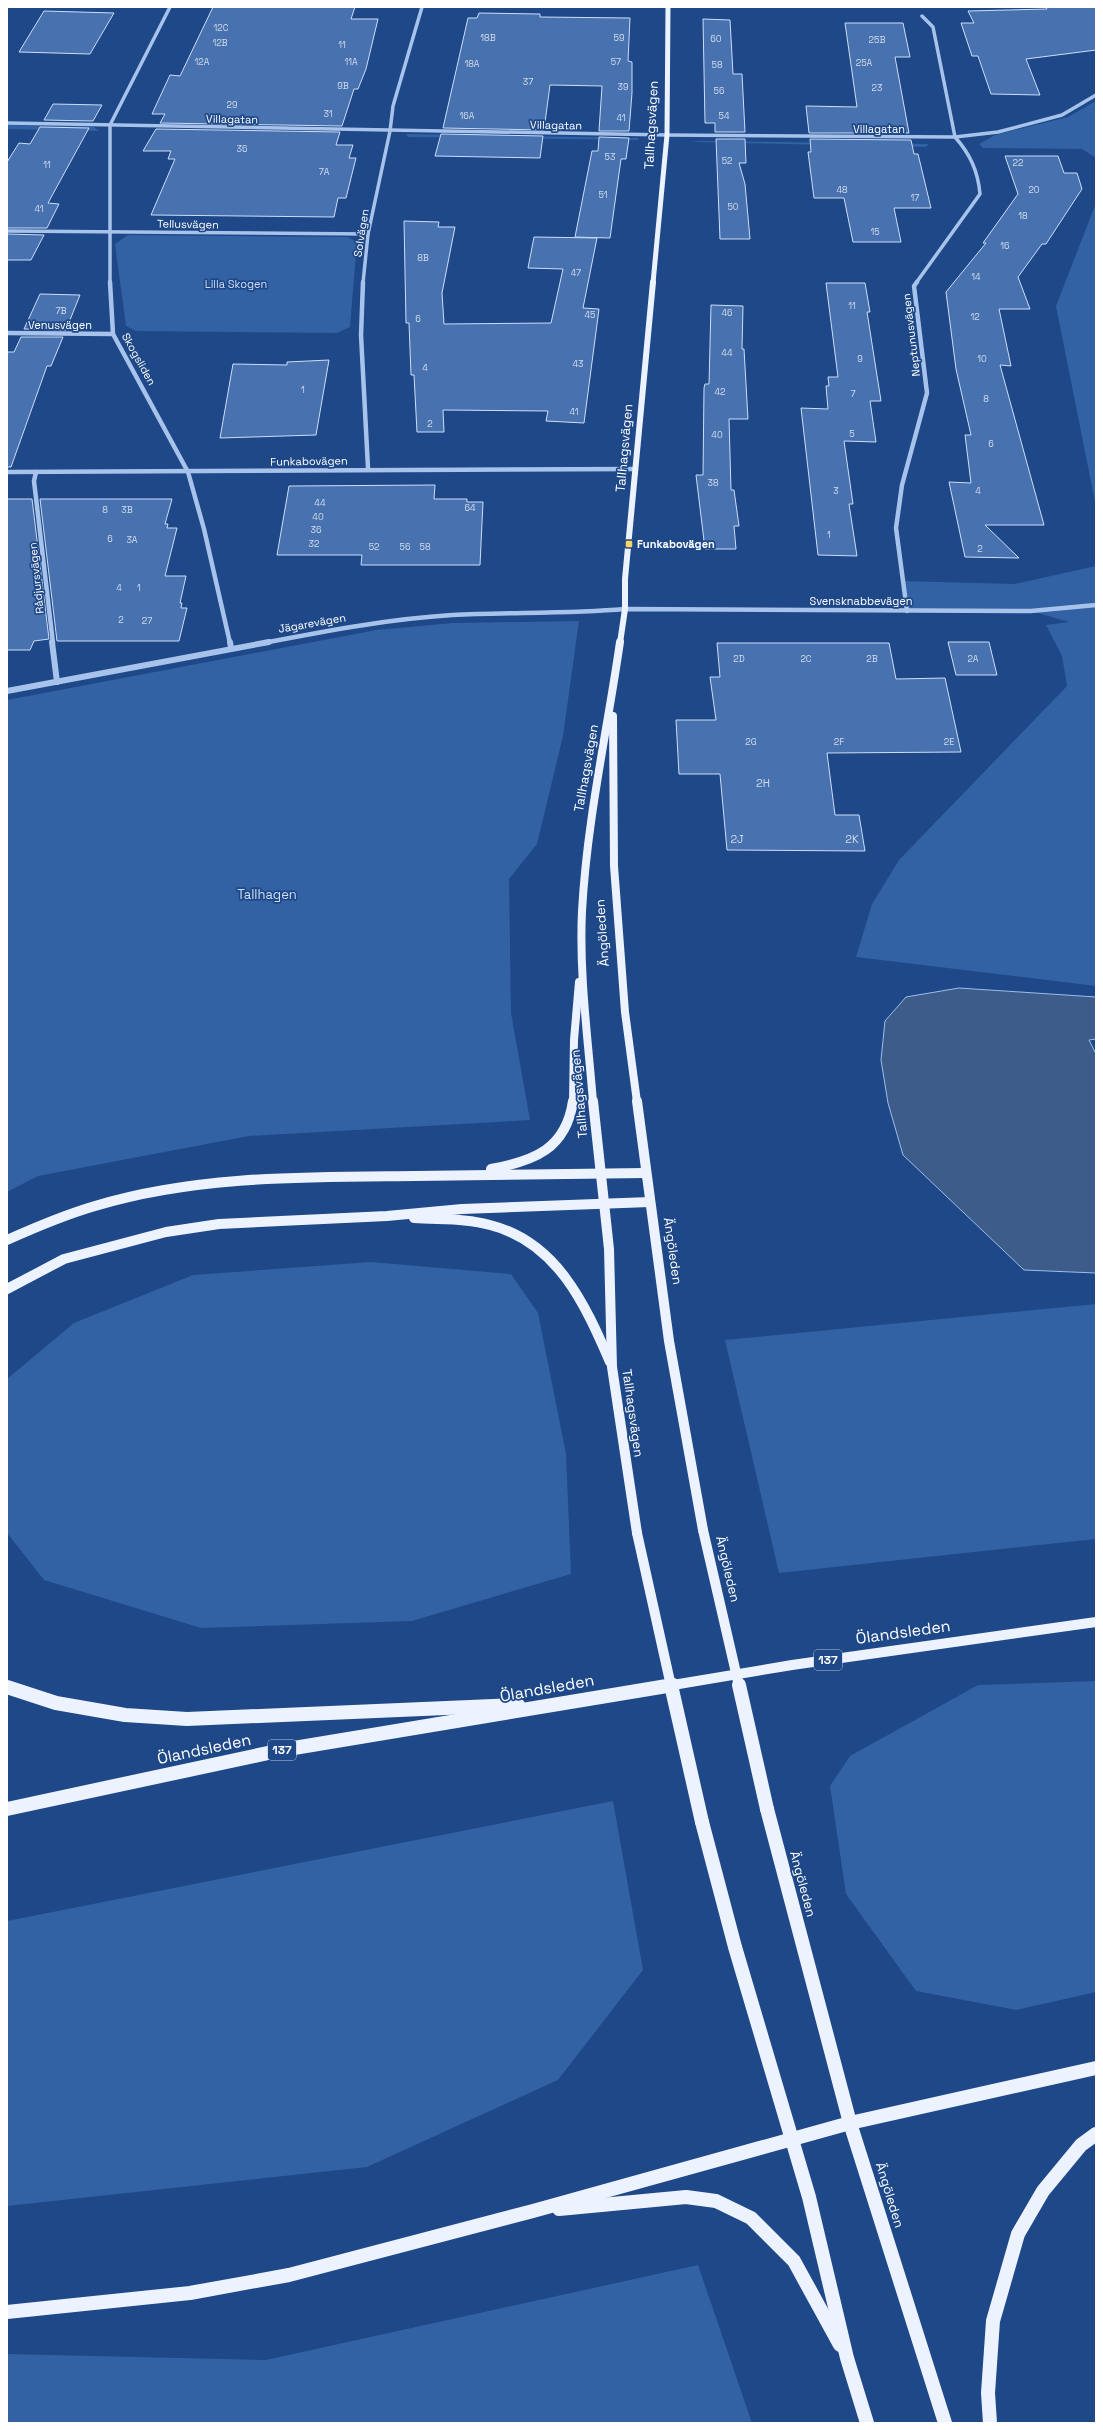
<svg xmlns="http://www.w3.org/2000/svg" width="1103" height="2430" font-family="'Space Grotesk',sans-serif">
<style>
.green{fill:#3261a4}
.water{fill:#3d5c8a;stroke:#9bbeec}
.building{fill:#4771af;stroke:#ccdef8}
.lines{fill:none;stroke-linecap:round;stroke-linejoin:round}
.minor-far2{stroke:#a7c3eb;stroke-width:3.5}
.minor-far1{stroke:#a7c3eb;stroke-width:4.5}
.minor{stroke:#a7c3eb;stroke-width:6}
.major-far4{stroke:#ecf2fe;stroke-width:5}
.major-far3{stroke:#ecf2fe;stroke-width:6}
.major-far2{stroke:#ecf2fe;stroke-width:8}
.major-far1{stroke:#ecf2fe;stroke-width:10}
.major{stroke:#ecf2fe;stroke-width:14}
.major-bridge-far1{stroke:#ecf2fe;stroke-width:10}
.major-bridge{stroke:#ecf2fe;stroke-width:14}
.poi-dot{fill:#f9d467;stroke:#1e4887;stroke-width:1.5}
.labels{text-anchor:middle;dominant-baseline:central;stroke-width:3.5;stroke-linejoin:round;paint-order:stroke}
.far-number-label{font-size:9px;fill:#d1dceb}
.far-street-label{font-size:11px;fill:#fff;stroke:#1e4887}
.far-park-label{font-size:11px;fill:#ccdef8;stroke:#1e4887}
.far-poi-label{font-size:11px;font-weight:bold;fill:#fff;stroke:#1e4887;text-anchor:start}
.number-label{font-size:11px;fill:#d1dceb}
.shield{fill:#1e4887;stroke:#bcc8db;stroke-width:1}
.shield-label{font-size:12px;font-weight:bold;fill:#fff}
.street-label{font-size:13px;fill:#fff;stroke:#1e4887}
.park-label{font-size:13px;fill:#ccdef8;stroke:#1e4887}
.near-street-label{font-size:16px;fill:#fff;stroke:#1e4887}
</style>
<rect width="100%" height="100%" fill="#1e4887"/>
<g class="green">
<path d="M1096,101V158L1082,149L983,148L979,144L995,135L1068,117Z"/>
<path d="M7,125L94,127L99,131L7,129Z"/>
<path d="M408,134L638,138V140L408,137L406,135Z"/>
<path d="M699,141L929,144L926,147L690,142Z"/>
<path d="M1096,203V507L1056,306Z"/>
<path d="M128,235L348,237L357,242L350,327L337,333L136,331L126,326L115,244Z"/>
<path d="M1096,566V986L856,957L872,904L899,860L1067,686L1062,656L1046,625L1069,622L1031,611H907L902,581L1015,584Z"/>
<path d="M579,621L563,736L537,844L509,879L511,1013L530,1120L249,1136L38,1176L7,1192V700L376,630L453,623Z"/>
<path d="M371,1262L511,1274L538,1313L566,1454L571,1574L412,1621L201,1628L44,1580L7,1533V1379L74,1323L193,1275Z"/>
<path d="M1096,1304V1539L779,1573L725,1340Z"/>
<path d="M1096,1681V1992L1016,2010L916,1991L846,1894L830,1786L850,1756L978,1685Z"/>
<path d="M613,1801L643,1970L558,2080L367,2167L7,2206V1921Z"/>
<path d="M698,2265L752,2423H7V2354L266,2360Z"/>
</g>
<path class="water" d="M959,988L1096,997V1039L1089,1040L1096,1054V1273L1024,1270L903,1155L888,1103L881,1060L885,1021L906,997Z"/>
<g class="building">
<path d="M213,7H355L351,19H378L366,69L358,89H354L342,126L160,123L165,114H152L170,75L180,76Z"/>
<path d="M1046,7H1096V50L1026,59L1040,95L991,94L978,56H972L961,23H974L968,11L1047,9Z"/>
<path d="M44,11L114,13L90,54L19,52Z"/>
<path d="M479,13L540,14V17L630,18L628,61L632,62V93L629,131H599L602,86L550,85L544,130L443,128L468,18H477Z"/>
<path d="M703,19L730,20L733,74H742L745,132H715V123H705Z"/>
<path d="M845,23H903L910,57H895L909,133H809L806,106L857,107Z"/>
<path d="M53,104L102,105L93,121L44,120Z"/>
<path d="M40,127L89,128L48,203L59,204L47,228H7V162L19,143L30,144Z"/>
<path d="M156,129L340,132L336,145H353L349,158H356L346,198H338L334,217L151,215L175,159H168L171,151H143Z"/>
<path d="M441,134L543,136L540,158L435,156Z"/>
<path d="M599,137L629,138L626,159H621L610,238L575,237L592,151H598Z"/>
<path d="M716,139H745L746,163H739L745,184L750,239H720Z"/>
<path d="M810,139L911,140L914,154H918L931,208H894L901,242H853L844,198H814L808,152H811Z"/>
<path d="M1005,156H1058L1064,173H1077L1082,189L1046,244H1042L1018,277L1030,309H999L1011,366L1000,365L1044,525H985L1019,558L965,557L949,482L971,483L965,435H971L956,369L946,292L986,243H983L1018,194Z"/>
<path d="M404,221L439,222L438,227H455L442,293L444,324L551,323L563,269L528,268L534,237L597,238L583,308L599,309L584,423L546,421L548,411L443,410L444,432H417L414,375H411L409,323H406Z"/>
<path d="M7,234L44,235L31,260H7Z"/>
<path d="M826,283H865L870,312H867L881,401H870L876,442L844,441L853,504H849L857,556L818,555L801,408L828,409L826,386H829L828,377H838Z"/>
<path d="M40,294L80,295L66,330L24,329Z"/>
<path d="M711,305L743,306L742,349H744L748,419H729L731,490H734L739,526H734L736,549H705L696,475H703L704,388L705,384H709Z"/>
<path d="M21,337H63L51,366H47L11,467H7V352H14Z"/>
<path d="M329,360L316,435L220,438L233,364L287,365V362Z"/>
<path d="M435,485L434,499H467V502H483L480,565H361L362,555H277L289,486Z"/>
<path d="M7,499H32L49,639L34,641L30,650H7Z"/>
<path d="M40,499H172L165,524H168L167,528H177L165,576H186L180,603H182L181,608H187L179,641H57Z"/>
<path d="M948,642H989L997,675H956Z"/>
<path d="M717,643H889L896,679L945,678L961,752L827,753L835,815H859L865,851L727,850L720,774H679L676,720H716L710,677H720Z"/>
</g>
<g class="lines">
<g class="minor-far2">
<path d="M7,123L667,135L955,137L998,132L1062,115L1096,95"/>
<path d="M7,231L368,234"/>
<path d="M110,283V125L170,7"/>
<path d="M363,283L368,234L390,131L393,106L422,7"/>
<path d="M916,283L980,194C978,171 970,154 955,137L933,27L922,16"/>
</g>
<g class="minor-far1">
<path d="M110,282L113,334L188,472L204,529L230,643"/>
<path d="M363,282L361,335L368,468"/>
<path d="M7,333L113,334"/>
<path d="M7,472L636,469"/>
<path d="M36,472L34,481L53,643"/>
<path d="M907,611L896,528L902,485L927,393L914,286L917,282"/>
<path d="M263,643C326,631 388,619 452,615C510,612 567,614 625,609L1031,611L1096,605"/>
</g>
<g class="minor">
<path d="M52,642L57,682"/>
<path d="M230,642L231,648"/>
<path d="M7,691L269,642"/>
</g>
<path class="major-far4" d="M653,283L667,135L668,7"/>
<path class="major-far3" d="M620,643L625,609V579L653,282"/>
<g class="major-far2">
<path d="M613,716L614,866L625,1012L637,1102"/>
<path d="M573,1102L574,1040L579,982"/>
<path d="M593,1102C588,1038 579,975 582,911C587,820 607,732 620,642"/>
</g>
<g class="major-far1">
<path d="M593,1101L609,1249L612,1367L637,1533"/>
<path d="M637,1101L669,1341L703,1530"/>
<path d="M491,1169C534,1161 566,1149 573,1101"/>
<path d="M414,1218C439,1220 466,1218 490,1225C557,1242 585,1304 610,1362"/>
<path d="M7,1240C36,1227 64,1215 95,1206C197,1175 309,1177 415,1176C492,1175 569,1174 646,1173"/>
<path d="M7,1289L64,1259L166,1232L219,1224L387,1216L462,1209L650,1202"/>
<path d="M667,1686L792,1665L1096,1622"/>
</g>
<g class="major">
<path d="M7,1687L56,1703L125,1715L187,1719L518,1705"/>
<path d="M7,1809L282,1750L673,1685"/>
<path d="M767,1809L850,2123L945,2423"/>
<path d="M702,1822L735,1947L809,2197L847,2358L867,2423"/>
<path d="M559,2209L686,2197L716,2201L751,2218L794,2261L840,2345"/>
<path d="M7,2312L190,2293L289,2275L533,2211L850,2123L1096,2068"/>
<path d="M990,2423L988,2393L993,2321L1018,2234L1043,2191L1081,2145L1096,2134"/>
</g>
<g class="major-bridge-far1">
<path d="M703,1530L739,1686"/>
<path d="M637,1533L671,1686"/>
</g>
<g class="major-bridge">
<path d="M671,1685L702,1822"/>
<path d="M739,1685L767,1809"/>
</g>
</g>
<rect class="poi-dot" x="625" y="540" width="8" height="8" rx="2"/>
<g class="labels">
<g class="far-number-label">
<text x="221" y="28">12C</text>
<text x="488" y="38">18B</text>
<text x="619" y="38">59</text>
<text x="716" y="39">60</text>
<text x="877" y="40">25B</text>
<text x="220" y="43">12B</text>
<text x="342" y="45">11</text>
<text x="202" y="62">12A</text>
<text x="351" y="62">11A</text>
<text x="616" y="62">57</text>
<text x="864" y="63">25A</text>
<text x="472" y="64">18A</text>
<text x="717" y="65">58</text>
<text x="528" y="82">37</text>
<text x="343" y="86">9B</text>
<text x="623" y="87">39</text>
<text x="877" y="88">23</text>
<text x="719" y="91">56</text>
<text x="232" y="105">29</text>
<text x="328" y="114">31</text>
<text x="467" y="116">16A</text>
<text x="724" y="116">54</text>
<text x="621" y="118">41</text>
<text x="242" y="149">36</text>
<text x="610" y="157">53</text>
<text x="727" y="161">52</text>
<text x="1018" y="163">22</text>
<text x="47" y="165">11</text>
<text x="324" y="172">7A</text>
<text x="842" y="190">48</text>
<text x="1034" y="190">20</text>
<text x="603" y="195">51</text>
<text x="915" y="198">17</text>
<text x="733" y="207">50</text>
<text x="39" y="209">41</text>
<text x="1023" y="216">18</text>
<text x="875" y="232">15</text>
<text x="1005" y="246">16</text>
<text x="423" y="258">8B</text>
<text x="576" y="273">47</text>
<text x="976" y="277">14</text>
<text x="852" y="306">11</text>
<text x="61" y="311">7B</text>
<text x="727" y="313">46</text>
<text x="590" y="315">45</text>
<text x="975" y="317">12</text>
<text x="418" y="319">6</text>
<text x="727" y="353">44</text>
<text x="860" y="359">9</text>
<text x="982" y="359">10</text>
<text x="578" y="364">43</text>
<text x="425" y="368">4</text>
<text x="303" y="390">1</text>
<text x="720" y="392">42</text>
<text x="853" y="394">7</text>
<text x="986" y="399">8</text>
<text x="574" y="412">41</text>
<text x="430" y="424">2</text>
<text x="852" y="434">5</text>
<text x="717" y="435">40</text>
<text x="991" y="444">6</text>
<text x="713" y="483">38</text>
<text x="836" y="491">3</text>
<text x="978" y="491">4</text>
<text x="320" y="503">44</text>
<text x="470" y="508">64</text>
<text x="105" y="510">8</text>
<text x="127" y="510">3B</text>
<text x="318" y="517">40</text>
<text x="316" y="530">36</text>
<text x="829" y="535">1</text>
<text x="110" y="539">6</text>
<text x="132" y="540">3A</text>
<text x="314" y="544">32</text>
<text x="374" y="547">52</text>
<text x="405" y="547">56</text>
<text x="425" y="547">58</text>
<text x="980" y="549">2</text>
<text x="119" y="588">4</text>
<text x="139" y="588">1</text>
<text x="121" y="620">2</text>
<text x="147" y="621">27</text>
<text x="739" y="659">2D</text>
<text x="806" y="659">2C</text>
<text x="872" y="659">2B</text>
<text x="973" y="659">2A</text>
<text x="751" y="742">2G</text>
<text x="839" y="742">2F</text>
<text x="949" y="742">2E</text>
</g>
<g class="far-street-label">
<text transform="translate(232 119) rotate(1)">Villagatan</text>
<text transform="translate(556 125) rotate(1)">Villagatan</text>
<text x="879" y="129">Villagatan</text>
<text transform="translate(188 224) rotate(1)">Tellusvägen</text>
<text transform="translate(361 233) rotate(-81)">Solvägen</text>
<text x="60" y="325">Venusvägen</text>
<text transform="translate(911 335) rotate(-97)">Neptunusvägen</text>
<text transform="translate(139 359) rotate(61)">Skogsliden</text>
<text transform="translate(309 461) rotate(-1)">Funkabovägen</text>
<text transform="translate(36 578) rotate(-96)">Rådjursvägen</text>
<text x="861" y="601">Svensknabbevägen</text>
<text transform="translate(312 623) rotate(-10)">Jägarevägen</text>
</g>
<g class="far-park-label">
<text x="236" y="284">Lilla Skogen</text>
</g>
<g class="far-poi-label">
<text x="637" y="544">Funkabovägen</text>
</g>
<g class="number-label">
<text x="763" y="783">2H</text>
<text x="737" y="839">2J</text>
<text x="852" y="839">2K</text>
</g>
<g class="shield">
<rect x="814" y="1650" width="28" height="20" rx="3"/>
<rect x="268" y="1740" width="28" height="20" rx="3"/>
</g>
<g class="shield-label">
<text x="828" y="1660">137</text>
<text x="282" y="1750">137</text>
</g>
<g class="street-label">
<text transform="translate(651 125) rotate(-87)">Tallhagsvägen</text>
<text transform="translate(624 448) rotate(-85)">Tallhagsvägen</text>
<text transform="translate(586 768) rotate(-80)">Tallhagsvägen</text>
<text transform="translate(602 933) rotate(-94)">Ängöleden</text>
<text transform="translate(579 1094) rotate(-95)">Tallhagsvägen</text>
<text transform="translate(673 1251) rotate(82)">Ängöleden</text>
<text transform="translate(633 1413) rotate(82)">Tallhagsvägen</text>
<text transform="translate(728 1569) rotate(77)">Ängöleden</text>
<text transform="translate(803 1884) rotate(75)">Ängöleden</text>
<text transform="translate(890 2195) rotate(73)">Ängöleden</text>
</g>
<g class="park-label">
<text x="267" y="894">Tallhagen</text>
</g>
<g class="near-street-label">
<text transform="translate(903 1632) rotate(-8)">Ölandsleden</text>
<text transform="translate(547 1688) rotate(-10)">Ölandsleden</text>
<text transform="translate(204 1749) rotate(-12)">Ölandsleden</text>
</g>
</g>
<rect width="1103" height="2430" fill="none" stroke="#ffffff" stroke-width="16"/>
</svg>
